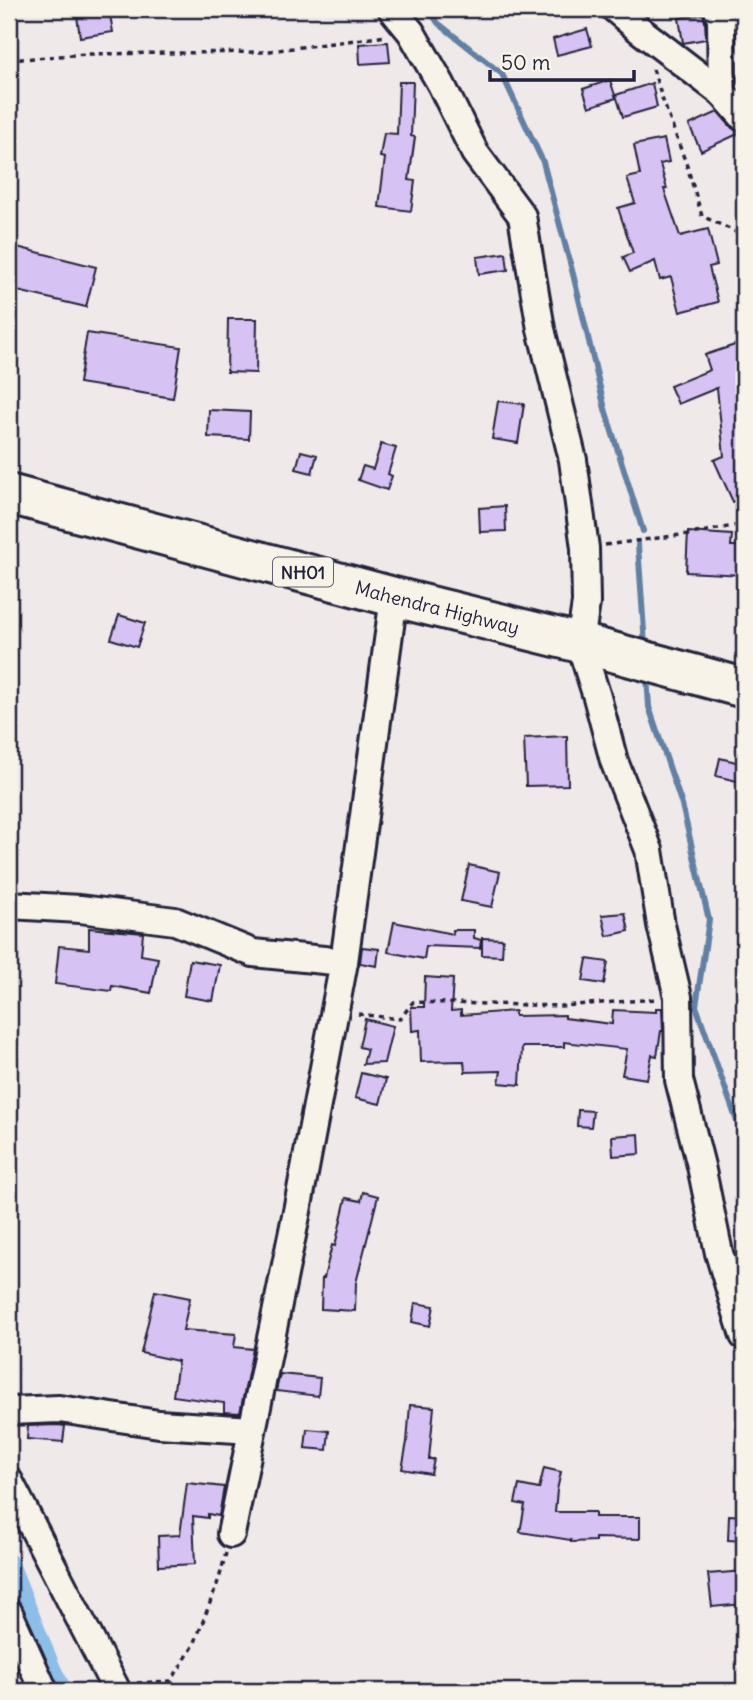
<svg xmlns="http://www.w3.org/2000/svg" width="753" height="1700" font-family="Delius,sans-serif">
<style>
.lines{fill:none;stroke-linecap:round;stroke-linejoin:round}
.stream{stroke:#6280a3;stroke-width:6}
.canal{stroke:#8dbee8;stroke-width:19}
.building{fill:#d6c2f3;stroke:#22223b;stroke-width:2}
.minor-casing{stroke:#22223b;stroke-width:32}
.highway-casing{stroke:#22223b;stroke-width:44}
.path{stroke:#22223b;stroke-width:3.5;stroke-dasharray:5 5;stroke-linecap:butt}
.minor{stroke:#f7f3e8;stroke-width:26}
.highway{stroke:#f7f3e8;stroke-width:38}
.labels{text-anchor:middle;dominant-baseline:central;stroke-width:5;stroke-linejoin:round;paint-order:stroke}
.shield{fill:#f7f3e8;stroke:#62616f;stroke-width:2}
.shield-label{font-size:18px;font-weight:bold;fill:#22223b}
.street-label{font-size:19px;fill:#22223b;stroke:#f7f3e8}
</style>
<rect width="100%" height="100%" fill="#f0e9ea"/>
<filter id="ink" filterUnits="userSpaceOnUse"><feTurbulence type="fractalNoise" baseFrequency=".0143" numOctaves="2"/><feDisplacementMap in="SourceGraphic" scale="14" xChannelSelector="R" yChannelSelector="G"/><feConvolveMatrix kernelMatrix="1 2 1 2 8 2 1 2 1" color-interpolation-filters="sRGB"/></filter>
<g filter="url(#ink)">
<g class="lines">
<g class="stream">
<path d="M429,9L438,23L502,74L543,162L573,274L605,409L643,531"/>
<path d="M638,545L645,646"/>
<path d="M647,675L649,707L682,805L709,920L696,1006L744,1141"/>
</g>
<path class="canal" d="M9,1563L52,1670L63,1691"/>
</g>
<g class="building">
<path d="M76,9H109L113,32L80,37Z"/>
<path d="M703,14L705,22L706,39L683,43L679,18Z"/>
<path d="M587,29L592,46L557,55L553,39Z"/>
<path d="M388,42L390,62L360,64L359,44Z"/>
<path d="M610,80L616,98L589,107L583,89Z"/>
<path d="M399,82H413L411,136L415,137L409,180L415,181L411,211L379,207L385,158L380,157L384,133L397,134Z"/>
<path d="M652,83L657,107L623,117L616,95Z"/>
<path d="M718,112L732,128L740,133L701,151L689,125Z"/>
<path d="M664,139L669,162L660,164L667,189H664L680,236L708,229L717,265L709,267L718,302L680,312L671,277L660,280L655,261L630,272L623,257L633,253L618,208L635,203L627,178L640,175L634,145Z"/>
<path d="M9,245L96,267L86,307L9,289Z"/>
<path d="M506,253L508,270L479,274L477,257Z"/>
<path d="M228,319H257L256,373L227,372Z"/>
<path d="M87,333L181,347L173,398L79,383Z"/>
<path d="M744,342V497L733,502L714,460L724,456L717,388L678,404L670,386L710,370L705,355Z"/>
<path d="M498,401L524,404L518,443L492,439Z"/>
<path d="M209,410L250,412L249,439L208,437Z"/>
<path d="M381,444L396,448L388,474L392,476L387,490L358,480L363,466L373,469Z"/>
<path d="M301,451L317,455L312,473L296,469Z"/>
<path d="M505,506L506,531L480,532L479,508Z"/>
<path d="M688,532L732,535L731,546H744V575L686,572Z"/>
<path d="M119,615L145,623L137,647L111,639Z"/>
<path d="M567,736L568,785L526,786L524,738Z"/>
<path d="M720,758L744,764L741,782L716,776Z"/>
<path d="M469,865L500,872L492,907L461,901Z"/>
<path d="M625,913L629,931L607,936L602,915Z"/>
<path d="M394,922L453,934V930H474V938L481,940L480,948L426,946L424,959L388,952Z"/>
<path d="M89,928L143,933L141,955L158,958L151,993L112,986L111,991L55,984L59,946L89,949Z"/>
<path d="M482,938L503,939L502,956L482,955Z"/>
<path d="M362,947L379,949L377,966L360,963Z"/>
<path d="M587,959L608,962L604,984L583,981Z"/>
<path d="M190,960L220,965L213,1001L184,996Z"/>
<path d="M425,977L453,979L451,1011L461,1010V1015L515,1011V1016L565,1015V1018L612,1024L613,1010L656,1012V1008H662L663,1031H661L657,1056L652,1055L647,1079L622,1075L627,1049L564,1042V1047H522L520,1085L499,1083L501,1071L465,1072L464,1061L421,1062L420,1030L412,1031L411,1007H424Z"/>
<path d="M365,1019L393,1026L384,1063L363,1064L367,1049L359,1047Z"/>
<path d="M361,1073L386,1079L380,1104L355,1098Z"/>
<path d="M578,1110L593,1111L591,1127L577,1126Z"/>
<path d="M639,1134L640,1154L613,1156L612,1136Z"/>
<path d="M363,1192L378,1196L356,1283L355,1311L321,1309L322,1278H324L332,1245L335,1246L346,1198L361,1201Z"/>
<path d="M155,1291L190,1298L183,1330L236,1334L234,1347L253,1349L240,1413L224,1412V1403L173,1396L178,1361L141,1353Z"/>
<path d="M415,1303L434,1306L430,1326L412,1322Z"/>
<path d="M280,1374L320,1378L318,1396L276,1391Z"/>
<path d="M410,1405L434,1407L429,1459H434L431,1474L402,1469L407,1442Z"/>
<path d="M58,1425L65,1426L63,1442L27,1439L28,1426Z"/>
<path d="M307,1429L329,1431L327,1450L305,1448Z"/>
<path d="M544,1468L561,1472L557,1490L555,1512H595V1517H640V1539L595,1538V1541L571,1542V1540L520,1532L525,1505L515,1503L519,1485L539,1489Z"/>
<path d="M187,1483L224,1487L219,1516L208,1514V1518L193,1516L195,1564L159,1566L158,1536L180,1535Z"/>
<path d="M729,1515L744,1516V1541L728,1540Z"/>
<path d="M744,1571V1604L712,1607L708,1574Z"/>
</g>
<g class="lines">
<defs>
<g id="minor">
<path d="M392,9L411,32L441,84L475,153L522,216L541,329L573,460L585,548L586,603L580,643L597,697L614,761L649,850L661,925L678,997L679,1080L701,1166L719,1253L744,1336"/>
<path d="M615,9L641,31L722,93L744,118"/>
<path d="M718,9L721,20L722,93"/>
<path d="M9,905L80,909L175,921L253,953L344,962"/>
<path d="M9,1411L59,1409L159,1424L252,1430"/>
<path d="M9,1481L117,1691"/>
<path d="M231,1534L297,1211L344,962L394,597"/>
<path d="M9,1613L44,1691"/>
</g>
<g id="highway">
<path id="s1" d="M9,494L394,597L580,643L744,688"/>
</g>
</defs>
<use href="#minor" class="minor-casing"/>
<use href="#highway" class="highway-casing"/>
<g class="path">
<path d="M9,60L86,54L262,52L387,36"/>
<path d="M653,69L662,98L687,166L702,216L736,232L744,278"/>
<path d="M605,545L696,533L744,524"/>
<path d="M358,1014L400,1019L413,1002L562,1006L656,999"/>
<path d="M137,1683L171,1681L194,1645L219,1579L226,1553"/>
</g>
<use href="#minor" class="minor"/>
<use href="#highway" class="highway"/>
</g>
</g>
<g class="labels">
<rect class="shield" x="273" y="557.5" width="60" height="29" rx="5"/>
<g class="shield-label">
<text x="303" y="572">NH01</text>
</g>
<g class="street-label">
<text stroke="none"><textPath href="#s1" startOffset="443">Mahendra Highway</textPath></text>
</g>
</g>
<rect width="753" height="1700" fill="none" stroke="#f7f3e8" stroke-width="35"/>
<rect x="18" y="18" width="718" height="1665" fill="none" stroke="#22223b" stroke-width="2.5" filter="url(#ink)"/>
<path d="M490 70v10h144v-10" fill="none" stroke="#22223b" stroke-width="3.5"/>
<text x="501" y="70" font-size="21" fill="#22223b" stroke="#f7f3e8" stroke-width="5" paint-order="stroke">50 m</text>
</svg>
